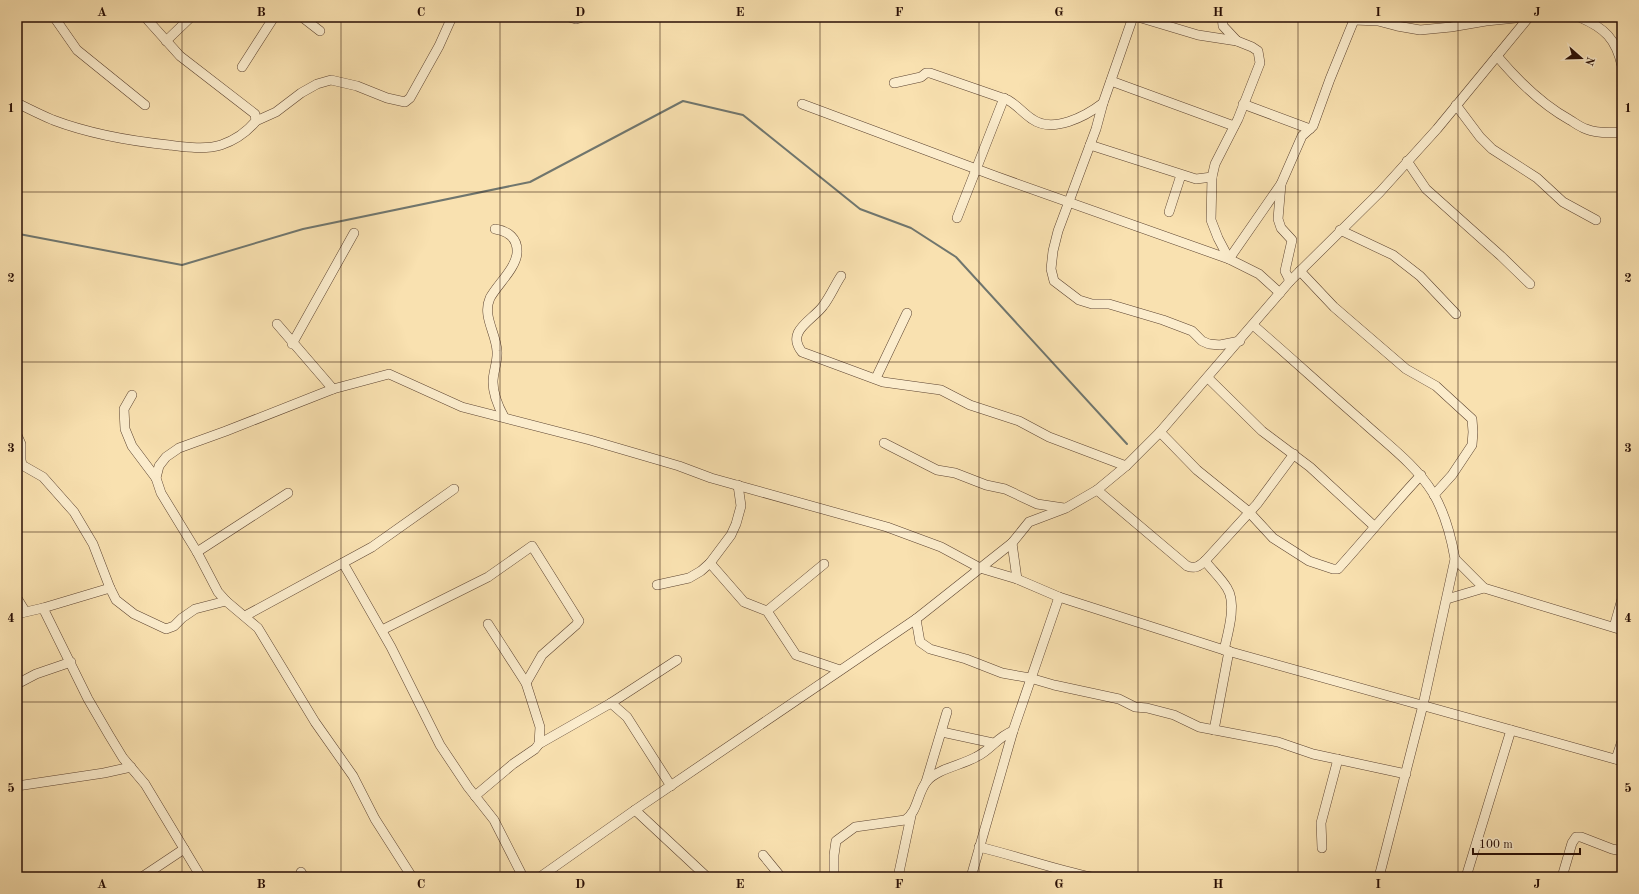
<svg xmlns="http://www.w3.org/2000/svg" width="1639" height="894" font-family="'Old Standard TT',serif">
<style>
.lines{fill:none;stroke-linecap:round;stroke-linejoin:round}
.stream{stroke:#70766e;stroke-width:2}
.minor-casing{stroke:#5c4330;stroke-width:10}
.minor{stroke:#fbeccc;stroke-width:9}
.grid{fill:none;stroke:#280e05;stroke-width:1;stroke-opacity:0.55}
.neatline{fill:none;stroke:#280e05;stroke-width:1.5}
.grid-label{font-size:13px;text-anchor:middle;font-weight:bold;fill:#280e05}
</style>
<rect width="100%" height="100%" fill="#f9e1b0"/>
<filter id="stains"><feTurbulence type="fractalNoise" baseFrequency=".005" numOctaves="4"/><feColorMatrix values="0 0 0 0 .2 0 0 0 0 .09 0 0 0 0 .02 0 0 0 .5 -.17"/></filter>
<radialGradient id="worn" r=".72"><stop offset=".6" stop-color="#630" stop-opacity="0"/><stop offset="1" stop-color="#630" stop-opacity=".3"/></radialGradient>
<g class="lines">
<path class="stream" d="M17,232L19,234L182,265L303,229L530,182L683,101L743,115L860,209L911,228L956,257L1127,444"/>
<defs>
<g id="minor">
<path d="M54,17L77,50L145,105"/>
<path d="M302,17L320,31"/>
<path d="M569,17L576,19L583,17"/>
<path d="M1133,17L1103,103L1096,129L1058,231L1053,251L1051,269L1054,281L1079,300L1092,304H1109L1163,320L1192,331L1202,341L1209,344L1220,345L1240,341"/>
<path d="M1138,17L1198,35L1237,41L1252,47L1258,51L1260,63L1238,119L1215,164L1212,177L1211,220L1218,238L1229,259L1259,274L1280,293"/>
<path d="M1222,17L1223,26L1237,41"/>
<path d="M1579,17C1605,28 1616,39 1622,66"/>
<path d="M1350,18L1354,20L1378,21L1397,26L1420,30L1451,27L1486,21L1526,17"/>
<path d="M166,41L191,17"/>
<path d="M1497,56C1518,81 1541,104 1570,120C1575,123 1580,127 1586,129C1596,133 1611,133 1622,132"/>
<path d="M242,67L274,17"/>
<path d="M1111,81L1234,126"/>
<path d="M894,83L921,77L926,73H930L1008,100C1018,106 1023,113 1032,119C1053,134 1086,116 1103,103"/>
<path d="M17,103C29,109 41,115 53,120C90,134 130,141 169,145C185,147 205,150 221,145C236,140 246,133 256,121L255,114L180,56L145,17"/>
<path d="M802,104L995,176L1229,259L1281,184"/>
<path d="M1243,104L1310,129"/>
<path d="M1456,105L1480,137L1492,149L1537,178L1563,202L1596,220"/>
<path d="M256,121L276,112L301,93L317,84L331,80L357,86L387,98L405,102L410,98L439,46L452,17"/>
<path d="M1090,145L1196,179L1212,177"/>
<path d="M1407,161L1426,189L1501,256L1530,284"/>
<path d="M1169,212L1181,175"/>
<path d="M957,218L1004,98"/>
<path d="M495,229C508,231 518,238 517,253C516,268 497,285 490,298C482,316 496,333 497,351C498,361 493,372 493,382C493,394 498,406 504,417"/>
<path d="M1340,230L1393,255L1420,276L1456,314"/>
<path d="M1300,271L1334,307L1406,369L1436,386L1472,419L1473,432L1472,445L1452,475L1434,495"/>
<path d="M841,276C835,285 830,297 823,306C813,320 785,331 802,352L883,382L941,390L970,405L1019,421L1049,437L1126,466"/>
<path d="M1290,281L1285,271L1292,240L1281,228L1278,219L1281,184L1302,136L1313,126L1330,79L1354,20"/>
<path d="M277,324L333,389"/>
<path d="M1253,325C1290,357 1326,390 1363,422C1387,444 1416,465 1433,493C1445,513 1451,536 1455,559L1423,705L1379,877"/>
<path d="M292,344L354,233"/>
<path d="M876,378L907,313"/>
<path d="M1208,378L1262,431L1310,467L1374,526"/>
<path d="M132,395L124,409L125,429L132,446L156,478"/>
<path d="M1160,432L1197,470L1249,512L1273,538L1309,561L1333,569H1338C1366,538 1392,506 1421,475"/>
<path d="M17,435L21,444V460L22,465L43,477L74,512L93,544L110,588L116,600L134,614L166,629L174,626L182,618L195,609L226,601"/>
<path d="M884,443L937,470L955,473L986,485L1005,489L1037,504L1064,508"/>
<path d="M1097,490L1187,566C1195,569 1198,567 1205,561L1257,504L1294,454"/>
<path d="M1012,543L1017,579"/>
<path d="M197,552L288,493"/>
<path d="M1455,559L1484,588L1622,630"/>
<path d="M1205,561C1212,570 1221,578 1227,588C1237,603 1228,633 1224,650"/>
<path d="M343,563L391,647L440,745L468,787L494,820L523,877"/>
<path d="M710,563L744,602L767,611L796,655L840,670"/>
<path d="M657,585L689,578L701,571L710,563L731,535L736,524L741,506L738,485"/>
<path d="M17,598L25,611"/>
<path d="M1447,599L1484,588"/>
<path d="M43,608L110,588"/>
<path d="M767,611L824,564"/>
<path d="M17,614L43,608L88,699L109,735L123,758L145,784L201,877"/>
<path d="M245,616L372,547L454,489"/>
<path d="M916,619L920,642L930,649L966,659L1002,673L1030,678L1054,685L1119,699L1135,707L1147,708L1174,715L1199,727L1278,742L1313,754L1406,774"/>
<path d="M488,624L526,683L540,727L539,744"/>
<path d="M1614,627L1622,599"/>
<path d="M382,630L488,577L532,546L579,621L576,625L542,655L526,683"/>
<path d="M17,684L36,674L71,662"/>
<path d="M611,703L677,660"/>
<path d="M1214,730L1229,651"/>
<path d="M942,732L993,743"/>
<path d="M1616,759L1622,741"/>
<path d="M926,782L947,712"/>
<path d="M17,786L104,773L131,767"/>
<path d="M475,796L513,764L535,749L539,744L611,703L627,717L671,786"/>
<path d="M635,810L707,877"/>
<path d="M979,847C1017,856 1053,869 1091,877"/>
<path d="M1322,848L1321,823L1338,759"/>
<path d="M763,855L781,877"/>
<path d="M301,872L304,877"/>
<path d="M142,877L184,849"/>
<path d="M412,877L375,819L353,776L315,722L258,628L226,601L218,592L197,552L161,493L156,478L159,466L166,457L179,448L226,431L333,389L389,374L462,407L590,440L679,466L711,478L887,527L941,547L980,568L1017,579L1059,597L1224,650L1622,761"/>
<path d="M540,877L635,810L916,619L1012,543L1029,522L1066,508L1097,490L1126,466L1160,432L1290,281L1380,192L1437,129L1529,17"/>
<path d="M834,877V855L836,841L855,827L905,820C918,812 917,793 927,781C937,769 962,765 976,757C991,750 997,737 1013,731"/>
<path d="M898,877L911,816"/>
<path d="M971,877L1013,731L1059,597"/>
<path d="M1466,877L1511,730"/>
<path d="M1562,877L1572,843L1576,837H1581L1612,849L1622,851"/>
</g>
</defs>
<use href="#minor" class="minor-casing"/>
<use href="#minor" class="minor"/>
</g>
<path class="grid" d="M182,17V877M341,17V877M500,17V877M660,17V877M820,17V877M979,17V877M1138,17V877M1298,17V877M1458,17V877M17,192H1622M17,362H1622M17,532H1622M17,702H1622"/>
<rect width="1639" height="894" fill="none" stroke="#f9e1b0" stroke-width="44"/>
<g transform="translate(1581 58) rotate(110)" stroke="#fbeccc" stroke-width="3" paint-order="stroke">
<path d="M0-3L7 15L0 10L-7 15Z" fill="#280e05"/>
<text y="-6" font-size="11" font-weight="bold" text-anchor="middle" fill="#280e05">N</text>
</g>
<path d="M1473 848v6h107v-6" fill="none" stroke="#280e05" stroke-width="2"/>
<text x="1479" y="848" font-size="12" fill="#280e05" stroke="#fbeccc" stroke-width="3" paint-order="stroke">100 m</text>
<rect x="22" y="22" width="1595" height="850" class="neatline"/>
<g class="grid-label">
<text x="102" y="16">A</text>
<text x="261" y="16">B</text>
<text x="421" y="16">C</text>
<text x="580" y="16">D</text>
<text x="740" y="16">E</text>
<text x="899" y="16">F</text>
<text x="1059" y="16">G</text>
<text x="1218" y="16">H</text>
<text x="1378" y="16">I</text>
<text x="1537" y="16">J</text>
<text x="11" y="112">1</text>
<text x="1628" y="112">1</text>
<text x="11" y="282">2</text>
<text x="1628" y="282">2</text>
<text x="11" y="452">3</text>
<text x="1628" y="452">3</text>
<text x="11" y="622">4</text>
<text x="1628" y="622">4</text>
<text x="11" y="792">5</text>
<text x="1628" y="792">5</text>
<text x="102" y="888">A</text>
<text x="261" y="888">B</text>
<text x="421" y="888">C</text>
<text x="580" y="888">D</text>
<text x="740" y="888">E</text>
<text x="899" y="888">F</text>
<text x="1059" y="888">G</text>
<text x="1218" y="888">H</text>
<text x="1378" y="888">I</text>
<text x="1537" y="888">J</text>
</g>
<rect width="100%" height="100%" filter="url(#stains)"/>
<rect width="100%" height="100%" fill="url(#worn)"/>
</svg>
